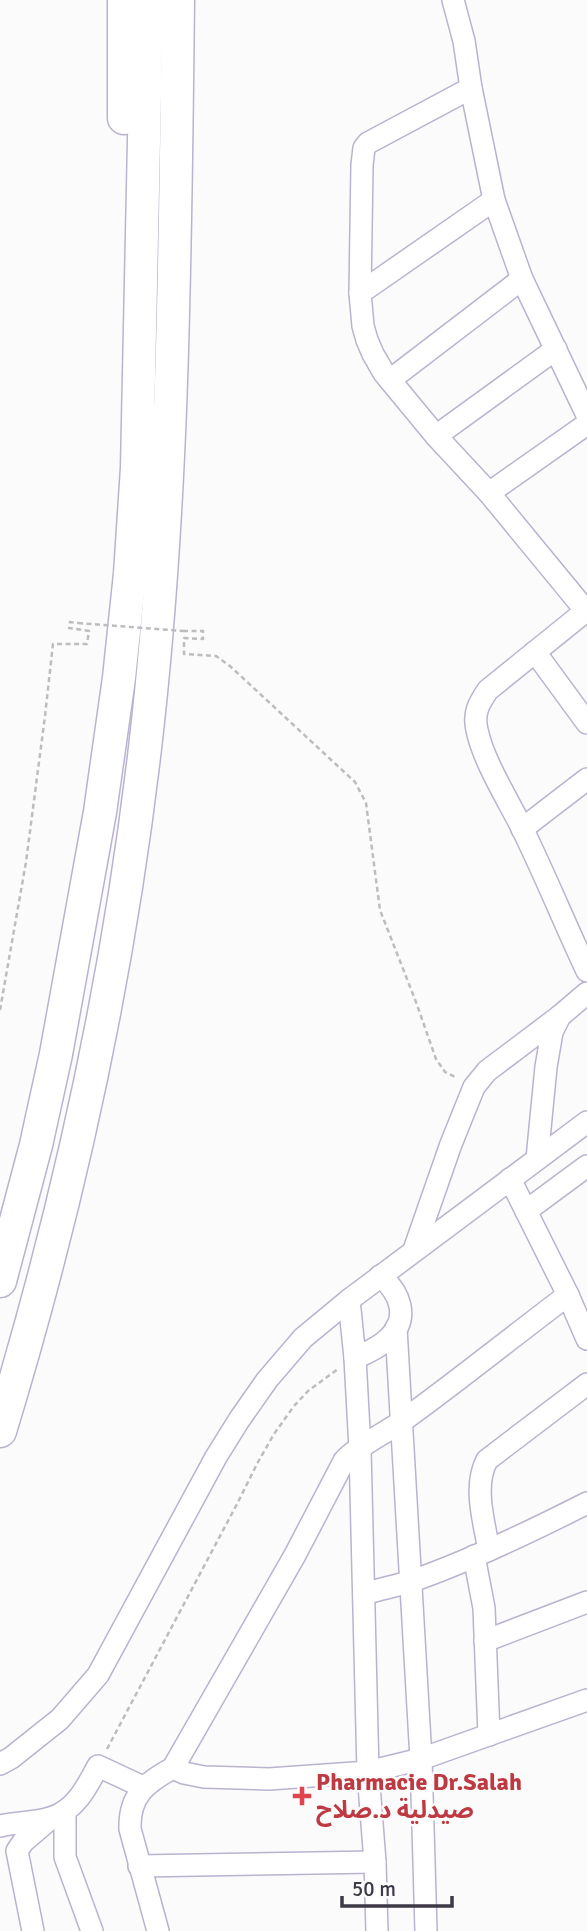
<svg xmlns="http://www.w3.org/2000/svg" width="587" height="1931" font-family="Signika,'Noto Sans Arabic',sans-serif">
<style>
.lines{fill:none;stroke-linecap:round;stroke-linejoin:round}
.minor-casing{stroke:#bbb2d0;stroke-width:24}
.highway-casing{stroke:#bbb2d0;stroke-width:35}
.path{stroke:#bdbcc0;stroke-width:2.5;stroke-dasharray:5 3.5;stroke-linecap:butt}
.minor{stroke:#fff;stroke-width:21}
.highway{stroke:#fff;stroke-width:32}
.path-bridge{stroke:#bdbcc0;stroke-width:2.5;stroke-dasharray:5 3.5;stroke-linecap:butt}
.health-dot{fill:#e0444e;stroke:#fbfbfb;stroke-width:2.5}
.labels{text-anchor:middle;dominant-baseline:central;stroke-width:5;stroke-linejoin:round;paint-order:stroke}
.health-label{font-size:24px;font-weight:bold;fill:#be3a42;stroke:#fbfbfb;text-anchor:start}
</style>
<rect width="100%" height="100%" fill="#fbfbfb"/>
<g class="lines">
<defs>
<g id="minor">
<path d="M453,0L464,41L471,88L494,200L522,279L587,415"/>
<path d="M471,88L368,143L364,148L362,165L360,293L363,326L367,340L373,354L384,373L436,436L489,493L586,611"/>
<path d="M360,293L494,200"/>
<path d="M390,380L522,279"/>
<path d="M436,436L556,349"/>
<path d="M489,493L587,424"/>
<path d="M587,610L488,690C479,703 473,713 477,730C483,760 508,800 522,828C545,875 565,924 587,971"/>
<path d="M535,652L587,723"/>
<path d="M522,829L587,779"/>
<path d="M537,1159L546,1067L552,1032L560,1016L587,993"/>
<path d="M510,1179L568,1295L587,1339"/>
<path d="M526,1211L587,1166"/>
<path d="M414,1250L451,1144L474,1087L487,1071L560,1016"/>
<path d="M349,1300L355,1358L360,1449L368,1772L375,1862L377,1931"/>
<path d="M396,1328L421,1759L426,1931"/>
<path d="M355,1358C367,1353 380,1347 389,1338C410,1318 400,1292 380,1276"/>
<path d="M489,1550C484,1522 473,1486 487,1460L587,1384"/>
<path d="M474,1556L484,1608L489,1735"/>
<path d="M364,1594C380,1589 396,1586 412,1581C472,1560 530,1532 587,1503"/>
<path d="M485,1641L587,1602"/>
<path d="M0,1764L11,1758L60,1719L98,1675L216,1457L239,1420L267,1380L303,1338L349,1300L587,1122"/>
<path d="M173,1768L184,1773L204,1777L269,1779L368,1772L421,1759L587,1700"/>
<path d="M65,1811V1857L92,1931"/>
<path d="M0,1826C16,1822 34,1823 50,1818C75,1811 87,1787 98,1766L143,1787"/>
<path d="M139,1866L375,1862"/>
<path d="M33,1931L17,1851L23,1842L51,1818"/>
<path d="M158,1931L130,1829C129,1796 145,1783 173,1768L295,1555L344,1461C355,1448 385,1433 401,1422C458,1381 512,1337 568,1295"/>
</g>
<g id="highway">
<path d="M124,0V118"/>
<path d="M0,1281L36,1145L56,1054L100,812L119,678L130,574L137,468L147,0"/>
<path d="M0,1431C68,1208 118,980 145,748C174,500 175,250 178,0"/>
</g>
</defs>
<use href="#minor" class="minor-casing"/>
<use href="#highway" class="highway-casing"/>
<g class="path">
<path d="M183,631H203V639L184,638V654L216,656L231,667L355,782L366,803L380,910L416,1002L436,1059L445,1072L457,1078"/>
<path d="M0,1010L26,862L45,716L53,644H87L89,631L69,628L70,622L78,623"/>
<path d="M107,1749L237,1504L258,1462L274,1434L294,1406L308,1391L338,1369"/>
</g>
<use href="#minor" class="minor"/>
<use href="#highway" class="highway"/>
<path class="path-bridge" d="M78,623L183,631"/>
</g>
<path class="health-dot" d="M298.5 1785.5h7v7h7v7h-7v7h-7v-7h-7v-7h7z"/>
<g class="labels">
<g class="health-label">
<text x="316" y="1782">Pharmacie Dr.Salah<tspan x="316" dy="28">صيدلية د.صلاح</tspan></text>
</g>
</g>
<path d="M342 1896v10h110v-10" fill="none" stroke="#3d3946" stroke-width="3.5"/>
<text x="352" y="1896" font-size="21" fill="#3d3946" stroke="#fbfbfb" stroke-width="5" paint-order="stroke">50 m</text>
</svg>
